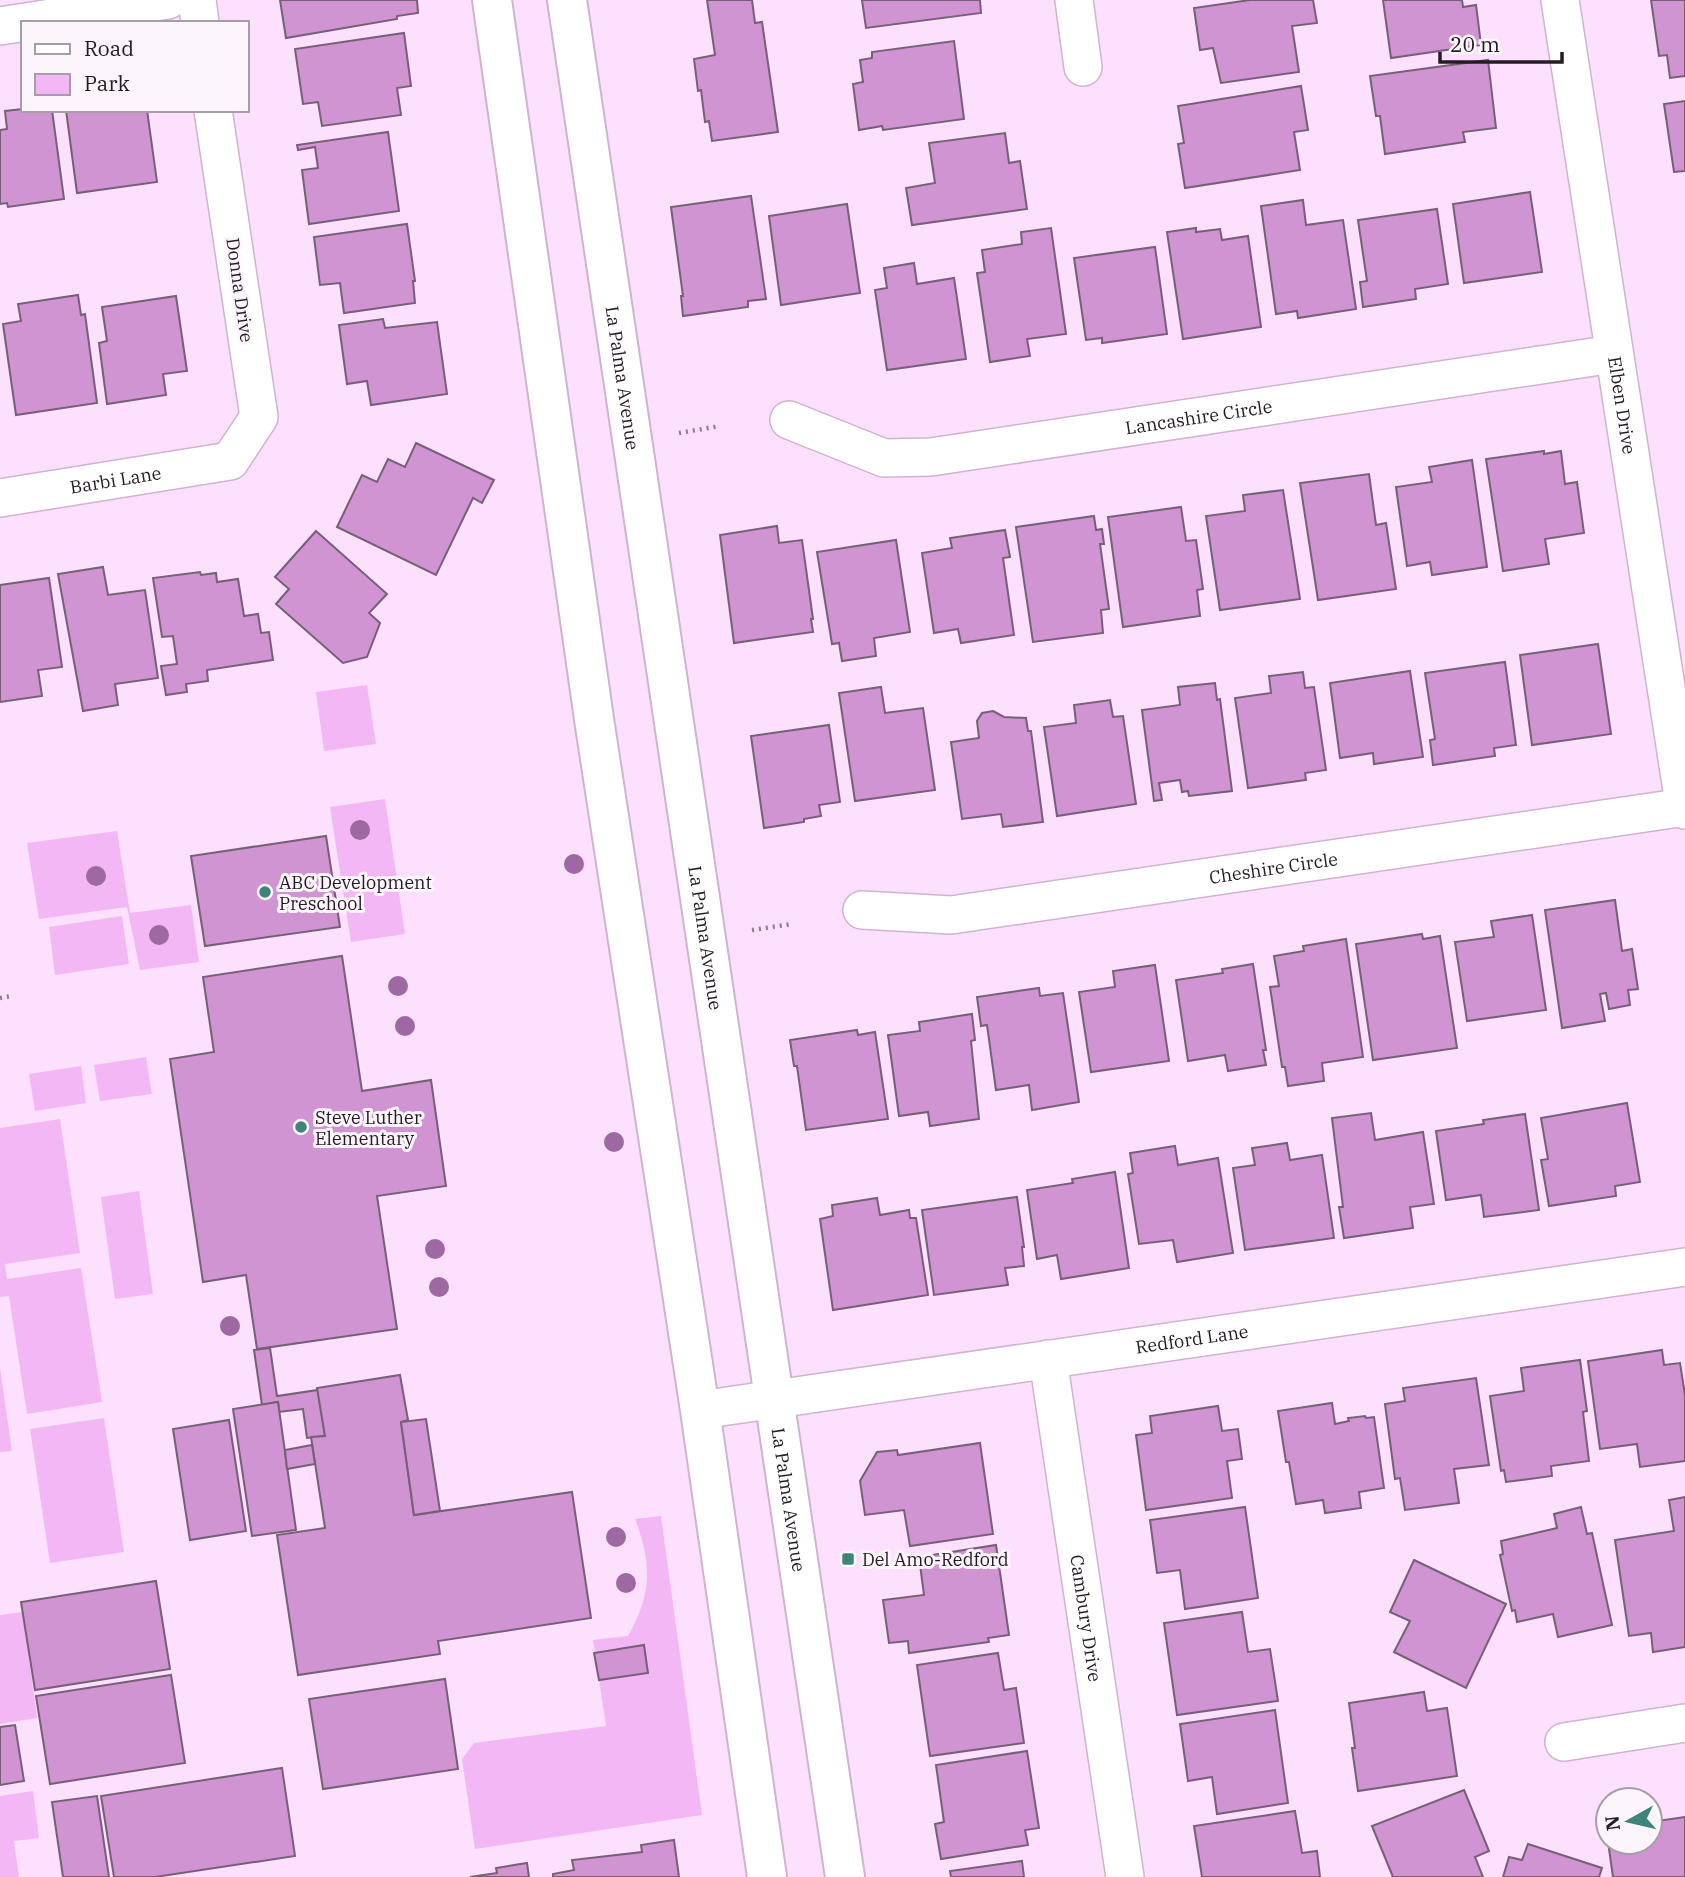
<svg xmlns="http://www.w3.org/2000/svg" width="1685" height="1877" font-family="'IBM Plex Serif',serif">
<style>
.green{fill:#f3b7f6}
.building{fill:#d094d2;stroke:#785f78;stroke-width:2}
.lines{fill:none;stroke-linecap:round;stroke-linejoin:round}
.street-casing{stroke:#cfb4d0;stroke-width:40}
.primary-casing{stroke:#cfb4d0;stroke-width:42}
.path{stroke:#8d7b8e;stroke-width:4.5;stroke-dasharray:2 5;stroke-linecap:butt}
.street{stroke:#fff;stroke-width:37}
.primary{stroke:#fff;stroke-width:38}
.tree{fill:#9e68a2}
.poi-dot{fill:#3e847b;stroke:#fcf6fc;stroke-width:2.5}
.labels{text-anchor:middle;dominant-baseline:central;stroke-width:6;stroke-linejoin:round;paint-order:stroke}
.street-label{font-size:18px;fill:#251b25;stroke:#fcf6fc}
.poi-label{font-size:18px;fill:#251b25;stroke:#fcf6fc;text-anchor:start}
</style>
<rect width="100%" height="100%" fill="#fce0fd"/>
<g class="green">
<path d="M367,685L376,744L324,751L316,692Z"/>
<path d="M385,799L405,934L351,942L330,807Z"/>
<path d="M117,831L130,913L191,905L199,962L140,970L127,907L39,919L27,843Z"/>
<path d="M122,916L129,964L55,975L49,927Z"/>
<path d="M146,1057L152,1094L100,1101L94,1065Z"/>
<path d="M81,1066L86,1103L35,1111L29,1074Z"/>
<path d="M60,1119L80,1253L5,1264L7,1279L81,1268L102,1402L27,1414L9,1296L0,1297V1128Z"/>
<path d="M139,1191L153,1294L115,1299L101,1197Z"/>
<path d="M0,1368L12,1451L0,1452Z"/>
<path d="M104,1418L124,1552L50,1563L30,1429Z"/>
<path d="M661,1516L702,1815L475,1849L462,1759L474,1743L606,1726L593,1640L628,1636C652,1594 652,1564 635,1519Z"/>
<path d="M23,1612L37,1718L0,1724V1615Z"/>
<path d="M33,1791L39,1838L14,1841L19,1877H0V1796Z"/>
</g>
<g class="building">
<path d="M280,0H417L418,13L397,16V19L286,38Z"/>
<path d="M707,0H752L755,23L762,22L778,132L712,141L709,121L705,122L701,90L698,91L694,59L715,55Z"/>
<path d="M862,0H980L981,13L866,28Z"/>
<path d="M1250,0H1313L1317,23L1292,26L1299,72L1221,83L1213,48L1200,50L1194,8Z"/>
<path d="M1383,0H1462L1463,7L1476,5L1481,45L1391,58Z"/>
<path d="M1651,0H1685V76L1670,78L1667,55L1659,56Z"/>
<path d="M404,33L411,86L397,88L401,115L322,126L318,102L303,104L295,49Z"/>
<path d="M954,41L964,119L883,130L882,126L859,130L853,84L863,82L860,60L872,58V52Z"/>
<path d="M1488,60L1496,128L1463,132L1465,142L1385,154L1380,116H1376L1370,76Z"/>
<path d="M1301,86L1308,130L1294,132L1300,170L1185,188L1178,144L1184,143L1178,106Z"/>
<path d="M1685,101V171L1674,172L1664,104Z"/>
<path d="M23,109L52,110L64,199L8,207L7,203L0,204V130L7,129L5,111Z"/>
<path d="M66,110H147L157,182L77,193Z"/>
<path d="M388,132L399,211L309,224L302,170L318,168L315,147L298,150L297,145Z"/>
<path d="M1005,133L1009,163L1020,161L1027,209L912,225L906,188L935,183L929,143Z"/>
<path d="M1530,192L1542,272L1464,283L1453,204Z"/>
<path d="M751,196L766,299L748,301V307L683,316L681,296H683L671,207Z"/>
<path d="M1303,200L1306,225L1343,220L1356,309L1298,318L1297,311L1276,314L1261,206Z"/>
<path d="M847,204L860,293L781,305L769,216Z"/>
<path d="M1437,209L1448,284L1415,289L1416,299L1363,307L1360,282L1367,281L1358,220Z"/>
<path d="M407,224L415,281H413L415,303L344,313L340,283L320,285L314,237Z"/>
<path d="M1051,228L1066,334L1027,339L1030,356L990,362L977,273L985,272L982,250L1022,244L1021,232Z"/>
<path d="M1196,228V232L1220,229L1222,240L1248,236L1261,327L1183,339L1167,232Z"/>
<path d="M1155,247L1167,334L1102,343V338L1086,340L1074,258Z"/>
<path d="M914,263L917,284L954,278L966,359L887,370L875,290L887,288L884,268Z"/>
<path d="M78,295L81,315L85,314L97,403L16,415L3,324L21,321L18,304Z"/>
<path d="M176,296L187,371L163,374L166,395L107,404L99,343L107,341L102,307Z"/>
<path d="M383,319L385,328L437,322L447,394L371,405L367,381L347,384L339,325Z"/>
<path d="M416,443L494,480L482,503L473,498L436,575L337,527L362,475L377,482L388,459L405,467Z"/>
<path d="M1544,451V454L1561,451L1565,484L1577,482L1584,533L1545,539L1549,564L1503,571L1486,459Z"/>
<path d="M1472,460L1487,567L1432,575L1430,562L1407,566L1396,487L1432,482L1429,467Z"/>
<path d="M1369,474L1376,525L1386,523L1396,589L1318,600L1300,483Z"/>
<path d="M1283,490L1300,599L1220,610L1206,516L1245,511L1243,495Z"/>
<path d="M1181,507L1186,541L1196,540L1203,589L1197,590L1200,616L1123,627L1108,517Z"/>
<path d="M1094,516L1096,530L1102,529L1104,544H1100L1109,609L1101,610L1103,633L1033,642L1016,527Z"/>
<path d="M777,526L779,543L802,540L813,619H811L813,632L734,643L720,535Z"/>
<path d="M1005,530L1010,557L1003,558L1014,635L961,643L958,629L934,633L922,553L952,548L950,538Z"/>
<path d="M316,531L387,594L369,613L380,623L367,657L343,663L276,604L289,589L275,577Z"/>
<path d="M896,540L910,632L874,638L876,656L842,661L839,643L832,644L817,552Z"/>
<path d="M103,567L108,595L145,590L158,678L115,684L118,705L83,711L58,574Z"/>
<path d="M200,572L201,575L216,573L217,582L238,579L244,616L258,614L261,633L269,632L273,660L207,670L208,681L186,684L187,692L166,695L161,666L177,664L173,636L162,637L153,578Z"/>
<path d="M49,578L62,667L38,670L42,696L0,702V585Z"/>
<path d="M1598,644L1611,734L1532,745L1520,655Z"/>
<path d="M1505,662L1516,745L1494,748L1495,756L1433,765L1430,740L1435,739L1425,673Z"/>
<path d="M1410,671L1423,757L1374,764L1373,753L1340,758L1330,683Z"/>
<path d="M1303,672L1305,688L1314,687L1326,770L1305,773L1306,780L1248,788L1235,698L1271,693L1269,676Z"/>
<path d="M1215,683L1217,700L1220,699L1232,791L1189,796L1188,791L1182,792L1180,780L1159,783L1162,800L1154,801L1142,710L1180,705L1178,687Z"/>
<path d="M881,687L885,713L923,708L935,790L855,801L839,693Z"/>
<path d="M1110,700L1113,717L1123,716L1136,804L1057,816L1044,727L1076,723L1074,705Z"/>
<path d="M993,711L1004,717L1026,718L1028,731H1031L1043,822L1003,827L1001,814L962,819L951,742L979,738L977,721L982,713Z"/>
<path d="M829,725L840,802L819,805L821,816L804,819V822L764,828L751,736Z"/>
<path d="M326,836L340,927L205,946L191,856Z"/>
<path d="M1615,900L1622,951L1632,949L1638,989L1628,990L1630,1005L1609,1009L1606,993L1600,994L1605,1021L1562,1028L1545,910Z"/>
<path d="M1532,915L1546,1010L1467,1021L1455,942L1494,937L1491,921Z"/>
<path d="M1422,934L1423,939L1440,936L1457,1048L1373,1060L1356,944Z"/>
<path d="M1346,939L1363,1057L1322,1063L1324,1081L1288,1086L1285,1067H1282L1270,987L1279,986L1274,956L1304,951L1303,946Z"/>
<path d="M342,956L362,1091L431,1080L446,1186L377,1196L397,1329L257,1349L246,1275L203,1282L170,1059L214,1052L203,977Z"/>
<path d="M1253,964L1266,1050H1263L1266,1065L1228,1071L1225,1055L1188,1061L1176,980L1223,973L1222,969Z"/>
<path d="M1155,965L1169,1061L1091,1072L1079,992L1115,987L1113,971Z"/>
<path d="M1039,988L1040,996L1063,993L1079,1102L1032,1110L1029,1085L996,1090L987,1025L981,1026L977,997Z"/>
<path d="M972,1014L975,1040L971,1041L979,1119L930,1126L928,1112L899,1116L888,1035L920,1031L919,1022Z"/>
<path d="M857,1030L858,1035L875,1032L888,1119L806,1130L797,1066H794L790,1040Z"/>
<path d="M1627,1103L1640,1182L1615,1186L1616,1196L1549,1206L1541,1160L1548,1159L1541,1118Z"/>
<path d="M1371,1113L1375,1140L1423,1132L1434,1204L1410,1207L1413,1228L1344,1238L1339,1207H1343L1332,1118Z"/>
<path d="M1525,1114L1539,1210L1484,1217L1481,1195L1446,1200L1436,1131L1484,1124L1483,1120Z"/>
<path d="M1287,1143L1290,1160L1322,1155L1334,1238L1245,1250L1233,1168L1255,1165L1252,1148Z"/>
<path d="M1175,1146L1178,1165L1218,1158L1233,1253L1177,1262L1173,1240L1139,1244L1128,1174L1133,1173L1130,1153Z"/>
<path d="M1115,1172L1129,1268L1061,1279L1057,1255L1037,1259L1027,1190L1073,1183L1072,1179Z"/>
<path d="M1017,1197L1024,1247H1022L1024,1266L1005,1268L1008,1285L934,1295L922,1210Z"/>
<path d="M877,1198L880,1215L909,1210L910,1218H916L928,1295L833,1310L820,1219L833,1216L832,1205Z"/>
<path d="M270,1348L277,1396L318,1390L325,1436L307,1438L303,1409L279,1412L278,1402L262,1405L254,1350Z"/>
<path d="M1662,1350L1664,1365L1680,1363L1685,1395V1461L1640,1467L1637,1444L1600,1449L1588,1361Z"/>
<path d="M1580,1360L1587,1411L1583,1412L1589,1461L1551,1466L1552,1476L1506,1482L1504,1470L1501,1471L1490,1396L1524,1391L1521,1368Z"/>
<path d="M400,1375L408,1420L401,1422L414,1515L572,1492L591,1618L438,1641L440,1654L298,1675L277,1535L325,1528L311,1437L325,1436L317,1388Z"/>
<path d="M1476,1378L1489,1465L1454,1469L1459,1503L1405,1510L1400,1478L1395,1479L1385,1404L1405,1401L1403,1388Z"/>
<path d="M278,1402L296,1530L252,1536L233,1409Z"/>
<path d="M1332,1403L1335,1424L1349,1421L1348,1418L1365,1416L1366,1418L1374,1417L1384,1488L1359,1492L1361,1508L1325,1513L1323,1500L1296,1504L1289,1462H1286L1278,1411Z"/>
<path d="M1218,1406L1222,1431L1238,1429L1242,1459L1227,1461L1232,1498L1146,1510L1136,1435L1152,1433L1150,1416Z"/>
<path d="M426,1419L440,1511L414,1515L401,1422Z"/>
<path d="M229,1420L246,1531L190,1540L173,1429Z"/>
<path d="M980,1443L993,1534L910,1546L904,1510L865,1515L860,1481L877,1452L897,1450L898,1455Z"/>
<path d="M312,1445L315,1464L287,1469L285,1450Z"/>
<path d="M1685,1497V1647L1653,1652L1651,1633L1629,1636L1615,1540L1674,1531L1669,1500Z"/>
<path d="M1245,1507L1258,1598L1185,1609L1180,1570L1157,1573L1150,1520Z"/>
<path d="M1581,1507L1587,1534L1592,1533L1612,1625L1558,1637L1553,1614L1517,1622L1515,1610L1512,1611L1500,1555L1503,1554L1501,1541L1557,1528L1554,1514Z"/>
<path d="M996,1545L1009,1635L988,1638L989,1642L909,1653L908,1641L889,1643L883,1600L924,1595L919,1557Z"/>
<path d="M1414,1560L1506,1604L1466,1688L1394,1652L1410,1621L1390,1612Z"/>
<path d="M156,1581L170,1669L35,1690L21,1602Z"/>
<path d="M1242,1612L1248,1652L1270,1649L1278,1701L1177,1715L1164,1623Z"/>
<path d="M644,1645L648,1673L599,1680L594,1653Z"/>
<path d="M998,1653L1004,1690L1016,1688L1024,1743L930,1756L917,1665Z"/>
<path d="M171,1675L185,1763L50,1784L36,1696Z"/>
<path d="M445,1679L458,1769L323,1789L309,1699Z"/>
<path d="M1424,1692L1427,1711L1447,1708L1457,1776L1358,1791L1352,1748H1355L1349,1703Z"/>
<path d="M1275,1710L1288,1803L1217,1814L1212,1777L1188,1781L1180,1724Z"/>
<path d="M15,1725L24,1781L0,1785V1727Z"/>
<path d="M1027,1751L1039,1828L1025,1830L1028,1845L941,1859L935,1824L944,1822L936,1765Z"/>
<path d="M282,1768L295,1856L155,1877H114L101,1796Z"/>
<path d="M1464,1790L1489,1851L1475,1857L1483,1877H1393L1372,1826Z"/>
<path d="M97,1796L109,1877H63L52,1802Z"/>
<path d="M1295,1811L1302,1853L1317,1851L1320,1877H1202L1194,1826Z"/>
<path d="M1685,1817V1877H1613L1608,1842H1650V1822Z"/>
<path d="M674,1840L679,1877H553V1874L574,1870L572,1860L642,1852L641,1845Z"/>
<path d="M1528,1844L1602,1868L1599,1877H1503L1509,1857L1522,1860Z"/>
<path d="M1022,1861L1024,1877H951L950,1871Z"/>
<path d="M527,1863L529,1877H470L497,1873L496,1868Z"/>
</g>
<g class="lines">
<defs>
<g id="street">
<path d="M197,0L200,23"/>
<path d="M1074,0L1083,67"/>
<path id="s1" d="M1560,0L1685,810"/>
<path d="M0,26L168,0"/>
<path id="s2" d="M789,420L884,458L931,457L1613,354"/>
<path id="s3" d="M0,498L230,461L259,417L213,110"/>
<path id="s4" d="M862,910L951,915L1685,807"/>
<path id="s5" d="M1048,1359L1125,1877"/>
<path id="s6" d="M700,1410L1685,1267"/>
<path d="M1564,1742L1685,1723"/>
</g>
<g id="primary">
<path d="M492,0L594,719L700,1410L767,1877"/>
<path id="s7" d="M567,0L845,1877"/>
</g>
</defs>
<use href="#street" class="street-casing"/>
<use href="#primary" class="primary-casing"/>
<g class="path">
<path d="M679,433L720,426"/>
<path d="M752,930L792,924"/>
<path d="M0,998L11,996"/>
</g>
<use href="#street" class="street"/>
<use href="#primary" class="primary"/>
</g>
<g class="tree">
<circle cx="360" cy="830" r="10"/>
<circle cx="574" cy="864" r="10"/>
<circle cx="96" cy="876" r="10"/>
<circle cx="159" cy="935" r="10"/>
<circle cx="398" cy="986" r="10"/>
<circle cx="405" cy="1026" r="10"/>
<circle cx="614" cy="1142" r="10"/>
<circle cx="435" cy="1249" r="10"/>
<circle cx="439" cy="1287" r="10"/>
<circle cx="230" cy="1326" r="10"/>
<circle cx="616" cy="1537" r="10"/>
<circle cx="626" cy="1583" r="10"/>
</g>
<g class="poi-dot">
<circle cx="265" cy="892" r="7"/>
<circle cx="301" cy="1127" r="7"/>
<rect x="841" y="1552" width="14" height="14" rx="3.5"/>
</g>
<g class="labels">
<g class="street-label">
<text transform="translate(240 290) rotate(82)">Donna Drive</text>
<text stroke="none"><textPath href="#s7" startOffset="382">La Palma Avenue</textPath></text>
<text stroke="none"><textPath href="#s1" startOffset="410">Elben Drive</textPath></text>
<text stroke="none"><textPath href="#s2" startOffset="420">Lancashire Circle</textPath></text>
<text stroke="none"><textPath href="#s3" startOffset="117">Barbi Lane</textPath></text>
<text stroke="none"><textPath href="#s4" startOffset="415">Cheshire Circle</textPath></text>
<text stroke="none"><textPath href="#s7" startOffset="948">La Palma Avenue</textPath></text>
<text stroke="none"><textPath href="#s6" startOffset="497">Redford Lane</textPath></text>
<text stroke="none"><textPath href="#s7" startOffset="1516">La Palma Avenue</textPath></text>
<text stroke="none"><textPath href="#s5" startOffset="262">Cambury Drive</textPath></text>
</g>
<g class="poi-label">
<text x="279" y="882">ABC Development<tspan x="279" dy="21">Preschool</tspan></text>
<text x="315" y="1117">Steve Luther<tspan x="315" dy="21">Elementary</tspan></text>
<text x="862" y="1559">Del Amo-Redford</text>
</g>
</g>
<rect x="21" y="21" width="228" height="91" fill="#fcf6fc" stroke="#a69ea6" stroke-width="2"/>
<rect x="35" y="44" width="35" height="10" fill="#ffffff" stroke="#a69ea6" stroke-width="2"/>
<text x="84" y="56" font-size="21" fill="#251b25">Road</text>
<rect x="35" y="74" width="35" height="21" fill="#f3b7f6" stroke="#a69ea6" stroke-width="2"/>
<text x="84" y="91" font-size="21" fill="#251b25">Park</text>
<g transform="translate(1629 1821) rotate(262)"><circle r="33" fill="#fcf6fc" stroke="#a69ea6" stroke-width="2"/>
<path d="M0-5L12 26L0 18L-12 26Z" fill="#3e847b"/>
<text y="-10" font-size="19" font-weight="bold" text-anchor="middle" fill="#251b25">N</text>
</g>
<path d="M1440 52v10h122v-10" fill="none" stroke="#251b25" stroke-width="3.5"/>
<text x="1450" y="52" font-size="21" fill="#251b25" stroke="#fcf6fc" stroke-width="5" paint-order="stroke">20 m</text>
</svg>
